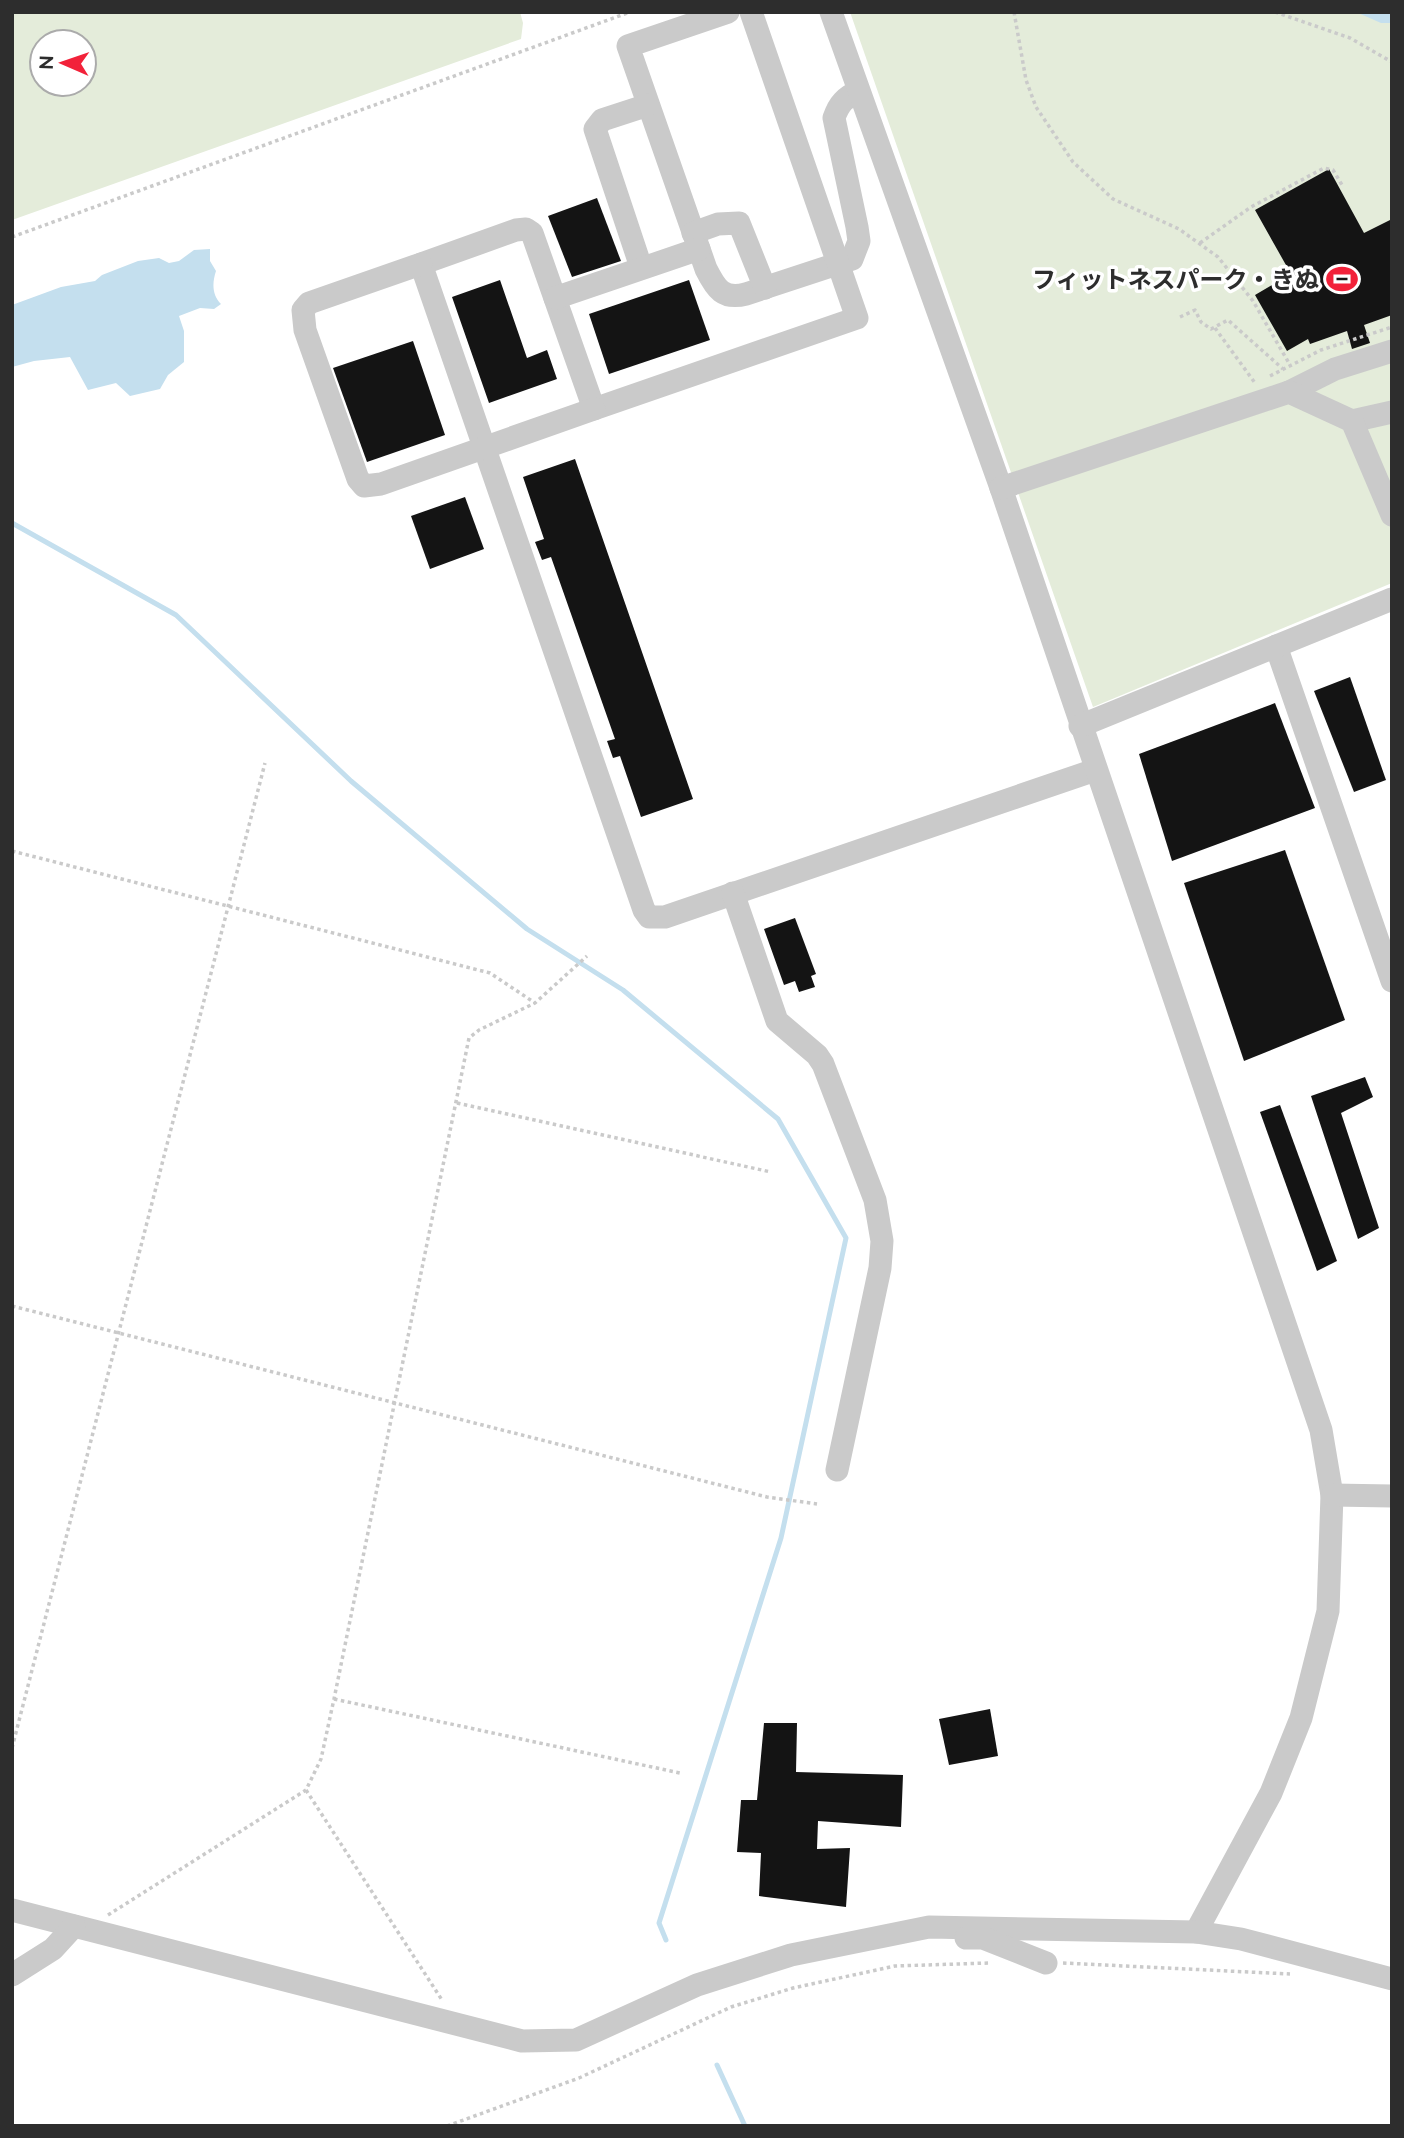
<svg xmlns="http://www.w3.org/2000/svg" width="1404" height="2138" font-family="Raleway,'Noto Sans JP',sans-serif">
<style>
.green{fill:#e4ecda;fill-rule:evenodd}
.water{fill:#c4dfee}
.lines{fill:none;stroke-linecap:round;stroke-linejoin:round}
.stream{stroke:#c4dfee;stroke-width:5}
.building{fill:#141414}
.path{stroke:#cacaca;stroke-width:3.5;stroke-dasharray:3.5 3.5;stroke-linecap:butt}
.minor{stroke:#cacaca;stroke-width:23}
.labels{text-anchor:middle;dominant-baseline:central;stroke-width:7;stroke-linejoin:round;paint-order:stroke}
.poi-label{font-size:24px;font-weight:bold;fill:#2d2d2d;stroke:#fff;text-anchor:end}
</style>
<rect width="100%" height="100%" fill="#fff"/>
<g class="green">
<path d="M12,12H520L523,23L521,39L12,220ZM42,42H84V84H42Z"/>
<path d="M850,12H1392V583L1093,707Z"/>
</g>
<g class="water">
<path d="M1356,12H1392V23H1381Z"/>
<path d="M210,249V261L216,271C212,283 212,295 221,304L214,309L200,308L179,316L184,331V362L168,375L160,389L130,396L116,383L88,390L70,357L34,361L12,367V305L61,287L95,281L102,275L138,261L159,258L169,263L179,261L194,250Z"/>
</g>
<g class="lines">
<g class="stream">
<path d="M12,523L176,615L351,781L527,929L623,990L778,1119L846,1238L781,1538L659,1923L666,1940"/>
<path d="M717,2065L745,2126"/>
</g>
</g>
<g class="building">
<path d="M1329,169L1364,233L1392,219V315L1364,325L1370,343L1352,349L1347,331L1310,344L1308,339L1287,351L1255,295L1291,274L1255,210Z"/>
<path d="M597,198L621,261L572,277L548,216Z"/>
<path d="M500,280L527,358L547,350L557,379L489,403L452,297Z"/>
<path d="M689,280L710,340L609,374L589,314Z"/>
<path d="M413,341L445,435L367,462L333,368Z"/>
<path d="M575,459L693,799L641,817L620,756L613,758L607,741L615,739L551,557L542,560L535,542L544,539L523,477Z"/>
<path d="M465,497L484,549L430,569L411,516Z"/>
<path d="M1350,677L1386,780L1354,792L1314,691Z"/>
<path d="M1275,703L1315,808L1172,861L1139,754Z"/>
<path d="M1285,850L1345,1020L1244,1061L1184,883Z"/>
<path d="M795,918L816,974L811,976L815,987L799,992L795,981L784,985L764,929Z"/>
<path d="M1365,1077L1373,1097L1341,1113L1379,1228L1358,1239L1311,1096Z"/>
<path d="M1280,1105L1337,1261L1317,1271L1260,1112Z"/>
<path d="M990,1709L998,1756L949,1765L939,1719Z"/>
<path d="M764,1723H797L796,1772L903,1775L901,1827L818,1821L817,1849L850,1848L846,1907L759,1896L761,1853L737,1852L741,1800H757Z"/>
</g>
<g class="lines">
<g class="path">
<path d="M1014,12L1026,80L1036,107L1073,162L1113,199L1179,229L1218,257L1253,301L1290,365"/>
<path d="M1158,12H1247"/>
<path d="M1275,12L1350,38L1392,62"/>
<path d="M12,237L630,12"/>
<path d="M1200,243L1251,207L1324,168L1333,170L1342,185"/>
<path d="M1180,317L1195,310L1201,322L1211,329L1228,320L1283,369"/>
<path d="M1215,328L1255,383"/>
<path d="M1270,376L1321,350L1392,327"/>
<path d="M12,851L490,973L535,1003"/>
<path d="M457,1103L771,1172"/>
<path d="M12,1306L767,1497L817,1504"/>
<path d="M334,1699L680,1773"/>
<path d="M12,1748L265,763"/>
<path d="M306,1790L442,2000"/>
<path d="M108,1915L306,1790L321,1759L334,1699L469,1038L479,1030L535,1003L587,956"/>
<path d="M1063,1963L1290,1974"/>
<path d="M447,2126L579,2078L731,2007L793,1988L895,1966L989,1963"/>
</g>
<g class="minor">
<path d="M728,12L628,46L706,269C716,289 723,300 746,294L852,259L859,241L857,227L834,118C839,103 845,98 858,91"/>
<path d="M751,12L857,318L594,409L532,233L526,229L516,230L421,264L644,910L649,917H665L1095,770"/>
<path d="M831,12L1001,488L1321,1430L1332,1495L1328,1611L1301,1718L1271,1793L1196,1932"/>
<path d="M693,233L718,224L739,223L765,288"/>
<path d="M421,264L309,303L303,310L305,330L358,479L364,486L381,484L594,409"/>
<path d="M641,267L595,129L602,120L648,105"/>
<path d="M555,298L699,249"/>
<path d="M1289,392L1335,369L1392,351"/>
<path d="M1352,421L1392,412"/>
<path d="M1001,488L1289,392L1352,421L1392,515"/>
<path d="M1276,646L1392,981"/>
<path d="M1080,726L1392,599"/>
<path d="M733,893L777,1021L817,1055L823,1064L875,1200L882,1241L880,1268L837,1470"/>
<path d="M1332,1495L1392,1496"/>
<path d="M12,1910L522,2041L576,2040L697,1985L791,1955L929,1927L1196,1932L1241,1939L1392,1979"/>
<path d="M966,1938H983L1046,1963"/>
<path d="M12,1975L53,1949L74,1926"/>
</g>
</g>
<defs>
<symbol id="stadium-bare" viewBox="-9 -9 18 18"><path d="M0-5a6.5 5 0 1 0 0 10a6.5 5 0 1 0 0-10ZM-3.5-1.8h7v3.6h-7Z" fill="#f2223a" stroke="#fff" stroke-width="2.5" paint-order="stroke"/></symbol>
</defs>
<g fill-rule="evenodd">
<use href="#stadium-bare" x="1320" y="257" width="44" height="44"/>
</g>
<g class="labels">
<g class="poi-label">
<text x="1319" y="279">フィットネスパーク・きぬ</text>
</g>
</g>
<rect width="1404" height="2138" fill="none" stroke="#2d2d2d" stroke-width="28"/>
<g transform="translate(63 63) rotate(272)"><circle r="33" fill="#ffffff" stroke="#ababab" stroke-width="2"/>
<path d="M0-5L12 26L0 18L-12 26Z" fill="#f2223a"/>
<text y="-10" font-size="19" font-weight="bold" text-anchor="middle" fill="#2d2d2d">N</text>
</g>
</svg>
